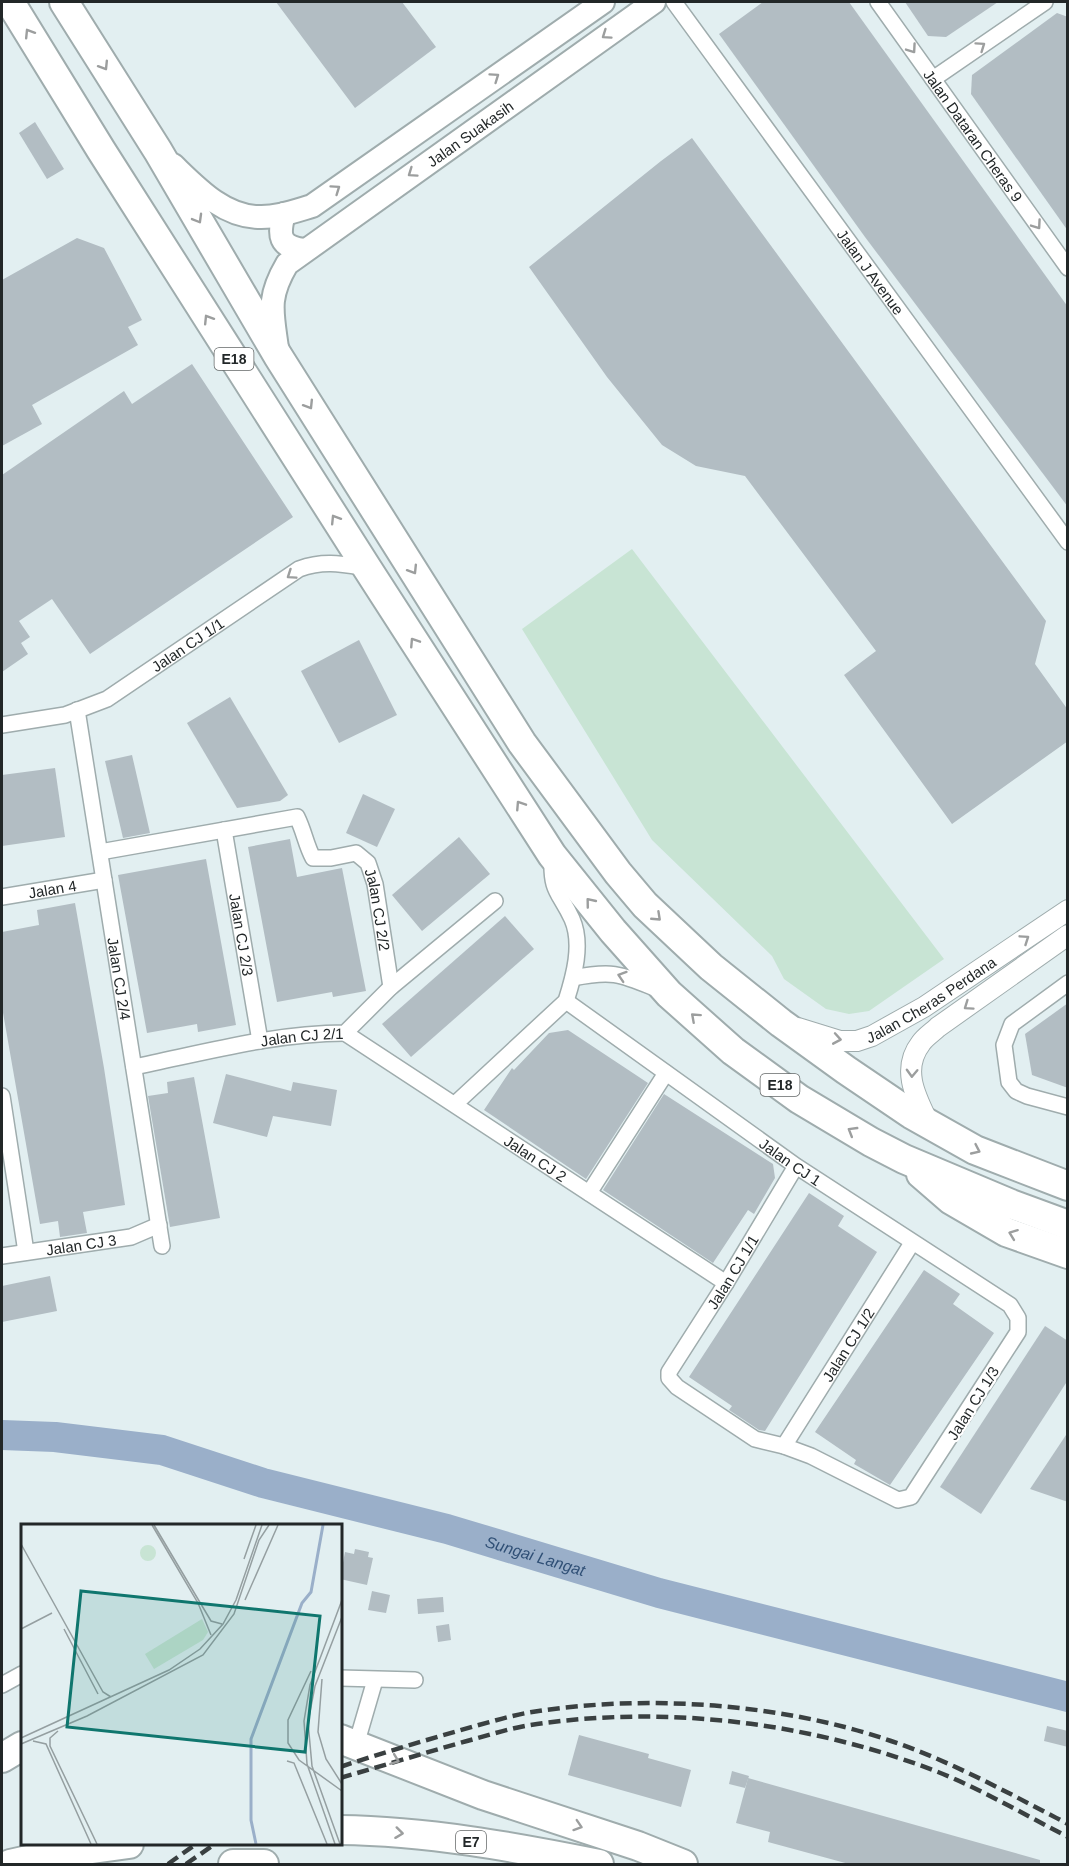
<svg xmlns="http://www.w3.org/2000/svg" width="1069" height="1866" font-family="Arial,sans-serif">
<style>
.green{fill:#c8e4d4}
.lines{fill:none;stroke-linecap:round;stroke-linejoin:round}
.river{stroke:#9aafc9;stroke-width:30}
.building{fill:#b2bdc3}
.minor-casing{stroke:#9facad;stroke-width:18}
.tertiary-casing{stroke:#9facad;stroke-width:22}
.secondary-casing{stroke:#9facad;stroke-width:26}
.motorway-casing{stroke:#9facad;stroke-width:32}
.minor{stroke:#fff;stroke-width:15}
.tertiary{stroke:#fff;stroke-width:20}
.secondary{stroke:#fff;stroke-width:22}
.motorway{stroke:#fff;stroke-width:28}
.rail{stroke:#3a4041;stroke-width:4.5;stroke-dasharray:12 6;stroke-linecap:butt}
.oneway{stroke:#9c9e9e}
.labels{text-anchor:middle;dominant-baseline:central;stroke-width:4.5;stroke-linejoin:round;paint-order:stroke}
.shield{fill:#fff;stroke:#646868;stroke-width:1.5}
.shield-label{font-size:14px;font-weight:bold;fill:#222728}
.street-label{font-size:15px;fill:#222728;stroke:#fff}
.water-label{font-size:16px;font-style:italic;fill:#305076;stroke:#fff}
.inset-river{fill:none;stroke:#9aafc9;stroke-width:3}
.inset-road{fill:none;stroke:#959fa1;stroke-width:1.5}
.view{fill:#0f766e;fill-opacity:0.15;stroke:#0f766e;stroke-width:3}
.inset-edge{fill:none;stroke:#222728;stroke-width:3}
</style>
<rect width="100%" height="100%" fill="#e2eff1"/>
<path class="green" d="M632,549L944,959L869,1011L849,1014L826,1009L784,979L772,956L652,840L522,629Z"/>
<g class="lines">
<path class="river" id="s1" d="M2,1435L55,1437L162,1450L263,1483L447,1529L659,1593L1068,1697"/>
</g>
<g class="building">
<path d="M276,2H402L436,47L355,108Z"/>
<path d="M763,2H849L1068,307V507L865,237L719,34Z"/>
<path d="M905,2H998L946,37L928,36Z"/>
<path d="M1057,13L1068,17V231L971,94L972,75Z"/>
<path d="M35,122L64,169L47,179L19,133Z"/>
<path d="M692,138L1046,621L1035,664L1068,710V741L952,824L844,675L876,651L745,476L696,466L662,445L607,377L529,267L661,161Z"/>
<path d="M77,238L104,248L142,320L128,327L138,345L32,405L42,424L2,446V280Z"/>
<path d="M192,364L293,517L90,654L52,599L19,621L30,637L21,643L28,654L2,672V475L124,391L132,404Z"/>
<path d="M359,640L397,715L339,743L301,671Z"/>
<path d="M230,697L288,795L280,801L237,808L187,723Z"/>
<path d="M132,755L150,833L123,838L105,761Z"/>
<path d="M55,768L65,837L2,846V775Z"/>
<path d="M363,794L395,809L377,847L346,833Z"/>
<path d="M459,837L490,874L422,931L392,895Z"/>
<path d="M290,839L297,877L342,868L366,991L333,997L332,992L277,1002L248,847Z"/>
<path d="M206,859L236,1025L198,1032L197,1024L147,1033L118,875Z"/>
<path d="M75,903L104,1068L125,1205L83,1212L87,1233L60,1237L58,1221L40,1224L2,1007V932L39,925L37,910Z"/>
<path d="M505,916L534,949L411,1057L382,1024Z"/>
<path d="M1068,1003V1088L1032,1075L1025,1034Z"/>
<path d="M568,1030L648,1083L586,1179L484,1110L512,1068L514,1070L549,1033Z"/>
<path d="M226,1074L291,1091L293,1082L337,1090L331,1126L273,1116L267,1137L213,1123Z"/>
<path d="M194,1077L220,1218L170,1227L148,1096L168,1093L167,1082Z"/>
<path d="M664,1094L773,1164L775,1178L754,1214L748,1210L713,1263L603,1190Z"/>
<path d="M809,1193L844,1216L838,1226L877,1252L765,1431L759,1430L729,1410L732,1406L689,1377Z"/>
<path d="M924,1270L960,1294L953,1304L994,1333L890,1485L854,1464L856,1460L815,1432Z"/>
<path d="M50,1276L57,1311L2,1322V1286Z"/>
<path d="M1045,1326L1068,1341V1380L981,1514L940,1487Z"/>
<path d="M1068,1432V1502L1030,1489Z"/>
<path d="M355,1549L369,1552L368,1557L373,1558L367,1585L340,1579L345,1552L354,1554Z"/>
<path d="M372,1591L390,1595L386,1613L368,1610Z"/>
<path d="M443,1597L444,1612L418,1614L417,1599Z"/>
<path d="M449,1624L451,1640L438,1642L436,1626Z"/>
<path d="M1047,1726L1068,1731V1747L1044,1741Z"/>
<path d="M579,1735L649,1754L648,1758L691,1770L681,1807L568,1775Z"/>
<path d="M732,1771L749,1776L745,1788L729,1784Z"/>
<path d="M748,1778L1040,1860V1864H849L768,1842L770,1832L736,1823Z"/>
</g>
<g class="lines">
<defs>
<g id="minor">
<path id="s2" d="M674,2L1068,542"/>
<path id="s3" d="M878,2L1068,268"/>
<path d="M933,79L1045,2"/>
<path id="s4" d="M77,710L162,1246"/>
<path id="s5" d="M2,725L65,715L107,699L299,569C324,560 342,564 367,568"/>
<path id="s6" d="M224,830L260,1041"/>
<path id="s7" d="M100,852L297,817C304,831 306,845 313,858H331L356,853L368,863L375,884L391,987"/>
<path id="s8" d="M2,897L104,880"/>
<path d="M573,978C613,970 620,974 657,989"/>
<path d="M1068,983L1012,1024L1004,1045L1009,1082L1016,1091L1027,1096L1068,1107"/>
<path id="s9" d="M566,1001L796,1166L1010,1305L1018,1318V1332L911,1497L898,1500L811,1456L784,1446L755,1439L677,1387L669,1378V1372L726,1283L796,1166"/>
<path id="s10" d="M345,1033L726,1283"/>
<path id="s11" d="M134,1067C203,1053 274,1033 345,1033L391,987L495,901"/>
<path d="M2,1096L26,1252"/>
<path d="M455,1104L566,1001C574,976 583,944 572,919C559,891 551,893 552,859"/>
<path d="M589,1193L666,1073"/>
<path id="s12" d="M2,1256L131,1237L159,1225"/>
<path id="s13" d="M784,1446L912,1243"/>
<path d="M340,1678L415,1680"/>
<path d="M2,1685L22,1674"/>
<path d="M356,1745L375,1680"/>
</g>
<g id="tertiary">
<path id="s14" d="M798,1028L840,1041H857L872,1036L924,1007L1068,910"/>
<path d="M929,1124C917,1099 900,1070 921,1043C925,1037 933,1032 938,1027L1068,935"/>
</g>
<g id="secondary">
<path d="M173,165C197,188 223,216 258,217C276,218 295,211 312,206L603,2"/>
<path d="M284,214C278,235 279,247 304,250"/>
<path id="s15" d="M277,348C272,311 267,298 287,264L654,2"/>
</g>
<g id="motorway">
<path d="M10,2L101,150L367,568L552,855L613,931L669,994L733,1051L799,1099L871,1142L904,1159L1011,1204L1068,1225"/>
<path d="M64,2L158,151L278,356L522,743L618,873L645,905L711,967L781,1023L846,1070L911,1114L975,1150L1068,1186"/>
<path d="M921,1174L951,1200L1006,1232L1068,1254"/>
<path d="M340,1739L483,1795L638,1846L683,1864"/>
<path d="M2,1758L22,1746"/>
<path d="M340,1830C427,1831 514,1847 599,1864"/>
<path d="M10,1864L55,1854L129,1844"/>
<path d="M233,1864H264"/>
</g>
</defs>
<use href="#minor" class="minor-casing"/>
<use href="#tertiary" class="tertiary-casing"/>
<use href="#secondary" class="secondary-casing"/>
<use href="#motorway" class="motorway-casing"/>
<use href="#minor" class="minor"/>
<use href="#tertiary" class="tertiary"/>
<use href="#secondary" class="secondary"/>
<use href="#motorway" class="motorway"/>
<g class="rail">
<path d="M340,1767C385,1752 430,1739 475,1726C494,1721 513,1715 532,1712C645,1694 782,1703 891,1741C953,1762 1010,1794 1068,1824"/>
<path d="M340,1778C382,1766 424,1753 467,1741C490,1735 513,1727 537,1724C671,1705 812,1723 938,1772C983,1790 1025,1815 1068,1837"/>
<path d="M168,1864L196,1844"/>
<path d="M186,1864L215,1844"/>
</g>
</g>
<defs><path id="oneway-chevron" d="M-2-3.5L2.5 0L-2 3.5" fill="none" stroke-width="1.6" stroke-linecap="round" stroke-linejoin="round" transform="scale(1.5)"/></defs>
<g class="oneway">
<use href="#oneway-chevron" transform="translate(29 33) rotate(-122)"/>
<use href="#oneway-chevron" transform="translate(606 35) rotate(145)"/>
<use href="#oneway-chevron" transform="translate(981 46) rotate(-35)"/>
<use href="#oneway-chevron" transform="translate(912 49) rotate(55)"/>
<use href="#oneway-chevron" transform="translate(104 66) rotate(58)"/>
<use href="#oneway-chevron" transform="translate(495 77) rotate(-35)"/>
<use href="#oneway-chevron" transform="translate(412 173) rotate(145)"/>
<use href="#oneway-chevron" transform="translate(336 189) rotate(-35)"/>
<use href="#oneway-chevron" transform="translate(198 219) rotate(60)"/>
<use href="#oneway-chevron" transform="translate(1037 225) rotate(55)"/>
<use href="#oneway-chevron" transform="translate(208 319) rotate(-122)"/>
<use href="#oneway-chevron" transform="translate(309 405) rotate(58)"/>
<use href="#oneway-chevron" transform="translate(335 519) rotate(-122)"/>
<use href="#oneway-chevron" transform="translate(413 570) rotate(58)"/>
<use href="#oneway-chevron" transform="translate(291 575) rotate(146)"/>
<use href="#oneway-chevron" transform="translate(414 642) rotate(-123)"/>
<use href="#oneway-chevron" transform="translate(520 805) rotate(-123)"/>
<use href="#oneway-chevron" transform="translate(590 902) rotate(-129)"/>
<use href="#oneway-chevron" transform="translate(657 917) rotate(43)"/>
<use href="#oneway-chevron" transform="translate(1025 939) rotate(-34)"/>
<use href="#oneway-chevron" transform="translate(622 976) rotate(-162)"/>
<use href="#oneway-chevron" transform="translate(968 1006) rotate(145)"/>
<use href="#oneway-chevron" transform="translate(695 1017) rotate(-138)"/>
<use href="#oneway-chevron" transform="translate(837 1039) rotate(10)"/>
<use href="#oneway-chevron" transform="translate(912 1073) rotate(92)"/>
<use href="#oneway-chevron" transform="translate(852 1131) rotate(-149)"/>
<use href="#oneway-chevron" transform="translate(976 1150) rotate(25)"/>
<use href="#oneway-chevron" transform="translate(1013 1234) rotate(-159)"/>
<use href="#oneway-chevron" transform="translate(395 1760) rotate(21)"/>
<use href="#oneway-chevron" transform="translate(578 1826) rotate(18)"/>
<use href="#oneway-chevron" transform="translate(399 1833) rotate(7)"/>
</g>
<g class="labels">
<g class="shield">
<rect x="214.5" y="348" width="39" height="22" rx="4.5"/>
<rect x="760.5" y="1074" width="39" height="22" rx="4.5"/>
<rect x="456" y="1831" width="30" height="22" rx="4.5"/>
</g>
<g class="shield-label">
<text x="234" y="359">E18</text>
<text x="780" y="1085">E18</text>
<text x="471" y="1842">E7</text>
</g>
<g class="street-label">
<text stroke="none"><textPath href="#s15" startOffset="312">Jalan Suakasih</textPath></text>
<text stroke="none"><textPath href="#s3" startOffset="164">Jalan Dataran Cheras 9</textPath></text>
<text stroke="none"><textPath href="#s2" startOffset="334">Jalan J Avenue</textPath></text>
<text stroke="none"><textPath href="#s5" startOffset="206">Jalan CJ 1/1</textPath></text>
<text stroke="none"><textPath href="#s8" startOffset="51">Jalan 4</textPath></text>
<text stroke="none"><textPath href="#s7" startOffset="351">Jalan CJ 2/2</textPath></text>
<text stroke="none"><textPath href="#s6" startOffset="106">Jalan CJ 2/3</textPath></text>
<text stroke="none"><textPath href="#s4" startOffset="272">Jalan CJ 2/4</textPath></text>
<text stroke="none"><textPath href="#s14" startOffset="146">Jalan Cheras Perdana</textPath></text>
<text stroke="none"><textPath href="#s11" startOffset="171">Jalan CJ 2/1</textPath></text>
<text stroke="none"><textPath href="#s10" startOffset="228">Jalan CJ 2</textPath></text>
<text stroke="none"><textPath href="#s9" startOffset="276">Jalan CJ 1</textPath></text>
<text stroke="none"><textPath href="#s12" startOffset="80">Jalan CJ 3</textPath></text>
<text stroke="none"><textPath href="#s9" startOffset="1164">Jalan CJ 1/1</textPath></text>
<text stroke="none"><textPath href="#s13" startOffset="120">Jalan CJ 1/2</textPath></text>
<text transform="translate(973 1403) rotate(-58)">Jalan CJ 1/3</text>
</g>
<g class="water-label">
<text stroke="none"><textPath href="#s1" startOffset="549">Sungai Langat</textPath></text>
</g>
</g>
<g transform="translate(21 1524)">
<rect width="321" height="321" fill="#e2eff1"/>
<path d="M119 29a8 8 0 1 1 16 0a8 8 0 1 1-16 0ZM181,95L187,108L182,116L133,145L124,130Z" fill="#c8e4d4"/>
<path class="inset-river" d="M235,320L230,296V215L281,79L290,68L302,1"/>
<path class="inset-road" d="M131,1L177,79L190,111M133,1L190,97L201,100M0,20L82,168L90,173M223,35L235,1M224,76L257,1M0,105L31,89M43,105L77,170M290,147L267,196V219L278,236L321,267M301,155L297,208L305,235L321,260M37,207L29,214V222L76,320M0,214L148,146L179,125L202,100L215,76L241,1M12,217L25,220L70,320M0,220L66,192L182,131L213,90L238,16L248,1M266,237L273,239L306,320M314,320L286,240L283,197L289,161L321,76M319,320L291,242L287,198L294,162L321,93"/>
<path class="view" d="M60,67L299,92L284,228L46,203Z"/>
<rect width="321" height="321" class="inset-edge"/>
</g>
<rect width="1069" height="1866" fill="none" stroke="#222728" stroke-width="6"/>
</svg>
